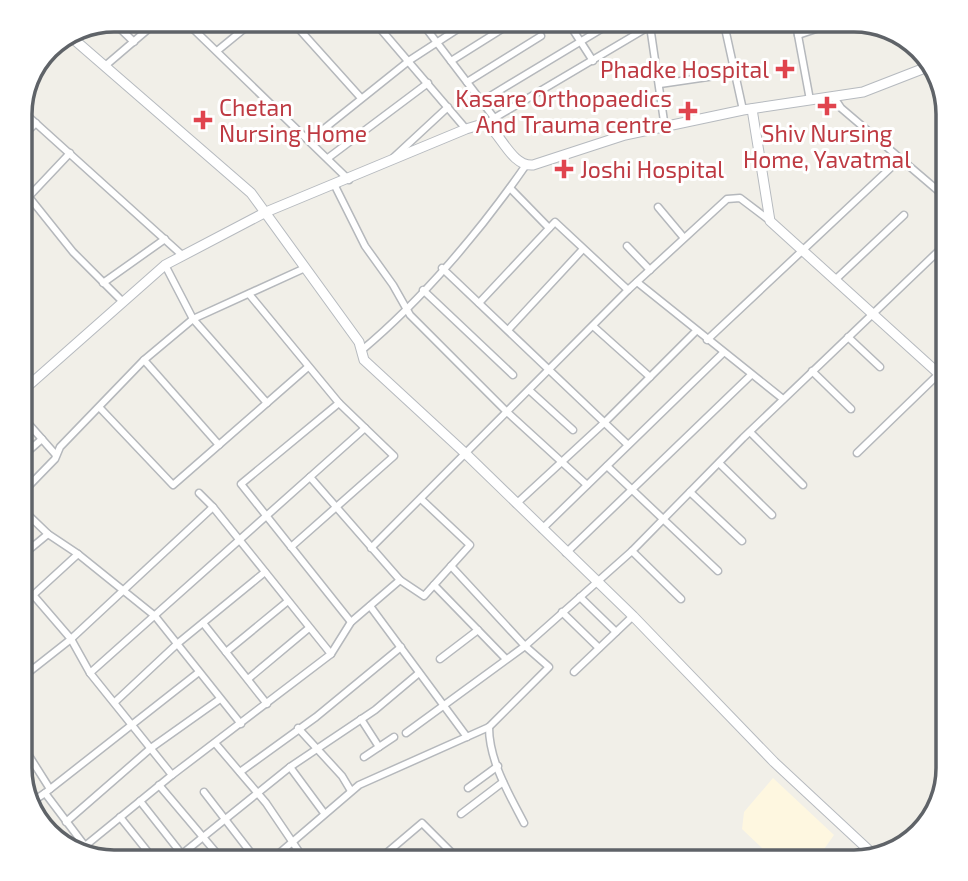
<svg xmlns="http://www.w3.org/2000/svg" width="968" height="881" font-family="'Exo 2',sans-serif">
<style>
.commercial{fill:#fef7e0}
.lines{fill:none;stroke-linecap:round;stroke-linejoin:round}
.street-casing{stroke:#b5b8bc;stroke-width:9}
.secondary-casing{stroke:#b6babf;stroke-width:11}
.street{stroke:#fff;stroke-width:6}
.secondary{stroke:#fff;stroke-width:9}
.health-dot{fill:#e0444e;stroke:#fff;stroke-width:2.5}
.labels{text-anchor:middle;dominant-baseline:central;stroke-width:6;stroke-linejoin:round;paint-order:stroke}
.health-label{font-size:23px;fill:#be3a42;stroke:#fff;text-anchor:end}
.rim{fill:none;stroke:#5f6368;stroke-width:3.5}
</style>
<rect width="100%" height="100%" fill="#f1efe8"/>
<path class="commercial" d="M773,778L834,835L815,862H766L762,848L742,829L744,812Z"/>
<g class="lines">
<defs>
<g id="street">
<path d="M183,19L349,180"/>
<path d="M290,19L361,98"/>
<path d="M372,19L466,129"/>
<path d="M419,19L495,119"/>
<path d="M566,19L593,61"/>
<path d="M645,19L650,26L665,128"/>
<path d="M723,19L743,110"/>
<path d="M795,19L810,100"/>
<path d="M111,20L134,42"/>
<path d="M195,30L209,19"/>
<path d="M798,35L846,19"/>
<path d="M217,51L256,19"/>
<path d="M451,61L518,19"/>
<path d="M105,66L160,19"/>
<path d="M467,82L541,36"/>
<path d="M660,84L735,73"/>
<path d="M833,96L841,108L949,200"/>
<path d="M482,101L618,19"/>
<path d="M19,108L182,255"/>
<path d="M486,123L650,26"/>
<path d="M19,139L36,123"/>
<path d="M310,140L410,60L470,21L468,19"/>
<path d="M328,158L428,83"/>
<path d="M393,158L448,107"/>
<path d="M335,186L365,246L393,285L410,315L507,412L587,485"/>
<path d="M510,188L549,228"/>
<path d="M29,197L73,252L123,302"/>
<path d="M19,207L70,153"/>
<path d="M658,207L684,238"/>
<path d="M627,246L650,270"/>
<path d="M165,265L193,319L267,403"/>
<path d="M442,268L628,445"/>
<path d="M835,280L904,215"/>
<path d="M637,282L783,399"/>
<path d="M103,283L165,239"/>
<path d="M423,290L513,375"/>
<path d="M249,294L339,403L394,456L291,547"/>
<path d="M479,303L555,222L628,290"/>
<path d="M593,326L650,377"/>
<path d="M942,329L949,322"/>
<path d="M508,330L583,249"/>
<path d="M848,337L880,367"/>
<path d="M707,340L900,159"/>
<path d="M362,350C422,300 481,230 526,165"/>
<path d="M144,360L219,445"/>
<path d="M812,371L851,409"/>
<path d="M19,374L29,385"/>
<path d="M529,390L573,430"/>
<path d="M339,403L241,484L351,622"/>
<path d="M100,408L173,485L308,367"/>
<path d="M19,413L56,455"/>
<path d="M750,432L803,485"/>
<path d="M857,453L949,364"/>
<path d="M19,459L42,439"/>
<path d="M719,463L772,515"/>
<path d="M607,466L718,571"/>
<path d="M690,492L742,541"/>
<path d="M199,493L213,507"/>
<path d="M19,496L55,459L60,447L144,360L193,319L305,268"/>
<path d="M516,504L605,422L696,331"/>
<path d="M19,506L48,534L78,554"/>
<path d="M542,529L723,353"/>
<path d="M371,548L628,290L727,199L740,198L769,220"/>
<path d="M632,551L681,599"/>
<path d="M566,553L751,375"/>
<path d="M19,558L48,534"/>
<path d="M400,580L424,596L470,545L421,499"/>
<path d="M434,585L506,659"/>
<path d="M34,596L71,639L90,673L172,775L331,654L351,622L400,580L310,477L365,428"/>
<path d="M580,597L616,632"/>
<path d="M370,606L467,737"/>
<path d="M19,608L78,554L155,616L241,724"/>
<path d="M562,612L599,648"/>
<path d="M203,623L267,704"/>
<path d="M226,652L288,601"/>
<path d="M440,659L478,630"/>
<path d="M574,672L633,616"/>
<path d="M90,673L310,477"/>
<path d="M248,679L309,628"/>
<path d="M19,680L71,639L213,507L331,654"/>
<path d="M115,702L177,644L265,572"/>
<path d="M361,719L379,747"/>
<path d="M19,726C32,710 29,694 24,676"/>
<path d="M489,727C489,761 509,794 524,823"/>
<path d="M298,728L342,776L351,791"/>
<path d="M406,733L525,646L451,566"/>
<path d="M19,740L50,789"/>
<path d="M215,743L266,803L306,862"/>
<path d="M364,757L394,737"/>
<path d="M290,767L324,813"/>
<path d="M240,772L316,717L401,647"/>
<path d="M172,775L85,846L45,793L199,672"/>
<path d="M159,785L224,862"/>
<path d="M468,788L498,766"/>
<path d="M204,792L258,862"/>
<path d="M140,801L188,862"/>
<path d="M32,802L45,793"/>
<path d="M461,814L503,782"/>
<path d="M120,817L156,862"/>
<path d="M66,822L151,748L220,699"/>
<path d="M182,854L290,767L375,710L419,673"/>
<path d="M269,862L359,785L489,727L549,667L525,646L632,551L743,438L949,241"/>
<path d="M376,862L422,823L451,852L441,862"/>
</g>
<g id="secondary">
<path d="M70,36L251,193L359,342L364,360L466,454L633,616L774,762L874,855"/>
<path d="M752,109L770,221L949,383"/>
<path d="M19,394L165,265L266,212L466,129L486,123C501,134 512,167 533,165L625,135L743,110L863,92L930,66"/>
</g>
</defs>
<use href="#street" class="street-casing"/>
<use href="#secondary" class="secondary-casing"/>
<use href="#street" class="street"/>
<use href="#secondary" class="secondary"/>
</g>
<g class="health-dot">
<path d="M781.5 58.5h7v7h7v7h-7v7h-7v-7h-7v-7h7z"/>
<path d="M823.5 95.5h7v7h7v7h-7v7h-7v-7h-7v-7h7z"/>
<path d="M684.5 100.5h7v7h7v7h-7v7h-7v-7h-7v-7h7z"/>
<path d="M199.5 109.5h7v7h7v7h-7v7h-7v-7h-7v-7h7z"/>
<path d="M560.5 158.5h7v7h7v7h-7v7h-7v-7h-7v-7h7z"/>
</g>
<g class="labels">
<g class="health-label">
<text x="769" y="69">Phadke Hospital</text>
<text x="672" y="98">Kasare Orthopaedics<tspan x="672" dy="26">And Trauma centre</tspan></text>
<text x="219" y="107" text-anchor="start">Chetan<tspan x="219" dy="26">Nursing Home</tspan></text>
<text x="827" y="133" text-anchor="middle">Shiv Nursing<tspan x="827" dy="26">Home, Yavatmal</tspan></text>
<text x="580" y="169" text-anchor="start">Joshi Hospital</text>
</g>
</g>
<path d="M0 0H968V881H0ZM114 32H854A82 82 0 0 1 936 114V768A82 82 0 0 1 854 850H114A82 82 0 0 1 32 768V114A82 82 0 0 1 114 32Z" fill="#fff" fill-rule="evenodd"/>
<path class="rim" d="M114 32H854A82 82 0 0 1 936 114V768A82 82 0 0 1 854 850H114A82 82 0 0 1 32 768V114A82 82 0 0 1 114 32Z"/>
</svg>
